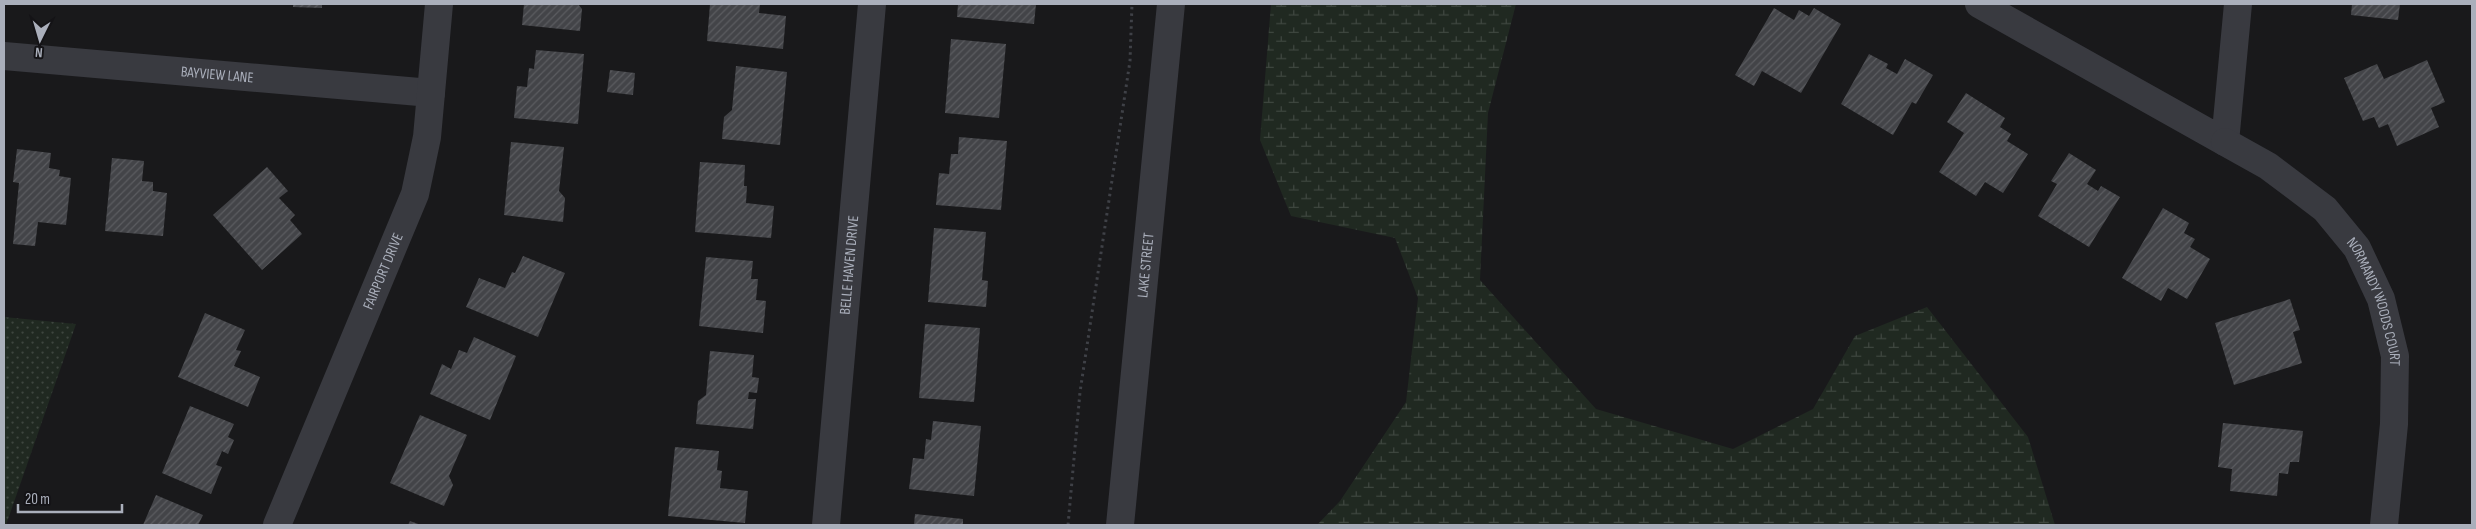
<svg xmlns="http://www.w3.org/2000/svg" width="2476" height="529" font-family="'Sofia Sans Condensed',sans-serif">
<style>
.wetland{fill:url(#wetland-marsh)}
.park{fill:url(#park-dots)}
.building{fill:url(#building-hatch)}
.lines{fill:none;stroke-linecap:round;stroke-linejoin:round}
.path{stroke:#3f4147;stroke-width:3;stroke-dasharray:2.5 4;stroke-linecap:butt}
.street{stroke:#393a40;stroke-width:28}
.labels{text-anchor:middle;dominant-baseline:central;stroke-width:4;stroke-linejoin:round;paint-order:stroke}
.street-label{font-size:15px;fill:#aaafbb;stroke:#141316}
</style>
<defs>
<pattern id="wetland-marsh" width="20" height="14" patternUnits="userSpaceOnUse" patternTransform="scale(1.25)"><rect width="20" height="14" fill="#202921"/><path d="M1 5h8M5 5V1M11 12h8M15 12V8" fill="none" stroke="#3e463f"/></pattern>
<pattern id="park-dots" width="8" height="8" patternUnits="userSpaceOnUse" patternTransform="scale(1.25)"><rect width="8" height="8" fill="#202921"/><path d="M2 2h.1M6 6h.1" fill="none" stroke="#3e463f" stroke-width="1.8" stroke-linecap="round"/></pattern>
<pattern id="building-hatch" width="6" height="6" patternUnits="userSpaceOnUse" patternTransform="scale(1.25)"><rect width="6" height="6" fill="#434448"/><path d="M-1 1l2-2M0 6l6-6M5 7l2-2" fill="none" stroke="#5b5c60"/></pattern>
</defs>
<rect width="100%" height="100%" fill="#19191b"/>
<path class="wetland" d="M1271,4H1516L1488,113L1480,280L1596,409L1733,449L1813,409L1855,336L1927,307L2028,437L2055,525H1317L1340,501L1406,402L1418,298L1395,238L1291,216L1260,140Z"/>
<path class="park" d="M4,317L76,324L6,525H4Z"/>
<g class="building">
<path d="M293,4H322V8L293,7Z"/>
<path d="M524,4H578L582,9L580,31L522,25Z"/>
<path d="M710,4H760L759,13L786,16L783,49L707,41Z"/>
<path d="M958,4H1036L1034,24L957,17Z"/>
<path d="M2352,4H2400L2398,20L2351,15Z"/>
<path d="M1774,8L1794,20L1799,10L1809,16L1814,8L1841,24L1801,93L1762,71L1754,86L1735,75Z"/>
<path d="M951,39L1006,44L999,118L945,113Z"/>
<path d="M536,50L584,54L578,124L514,118L517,86L527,87L529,68L534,69Z"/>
<path d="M1869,54L1888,64L1886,68L1897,74L1905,59L1933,75L1916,104L1912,102L1893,135L1841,104Z"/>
<path d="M2427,60L2445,102L2431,108L2439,127L2397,146L2388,124L2379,128L2374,117L2363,121L2344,78L2377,64L2384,79Z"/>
<path d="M736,66L787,72L780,145L722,139L724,117L732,110Z"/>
<path d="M610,70L635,73L633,95L607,92Z"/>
<path d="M1966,93L2005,118L2000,127L2011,134L2007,141L2028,154L2003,193L1985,182L1976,196L1939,172L1964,133L1947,122Z"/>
<path d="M959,137L1007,141L1001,210L936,205L939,173L949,174L951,154H958Z"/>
<path d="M511,142L564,147L559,191L565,198L563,222L504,215Z"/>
<path d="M17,149L51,153L49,168L60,170L59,176L71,178L66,225L38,222L35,246L13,244L19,183L13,182Z"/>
<path d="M2069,153L2096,170L2087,184L2098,191L2101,186L2120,197L2089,247L2038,216L2057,184L2051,181Z"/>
<path d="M112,158L144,161L142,181L153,182V191L167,193L163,236L105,231Z"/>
<path d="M700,162L745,165L744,186H747L746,203L774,206L771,238L695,232Z"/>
<path d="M267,167L288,191L279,198L295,215L290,220L302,234L262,270L213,215Z"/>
<path d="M2163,208L2189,223L2184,233L2195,239L2190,247L2210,259L2187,299L2168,288L2161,301L2122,278Z"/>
<path d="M934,228L986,232L982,280L988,281L986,307L928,302Z"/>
<path d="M523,256L565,273L538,337L466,307L479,278L505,288L512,272L515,273Z"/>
<path d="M706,257L753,261L751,279H758L756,300L766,301L763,333L699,326Z"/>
<path d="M2290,299L2300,330L2293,332L2302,363L2234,385L2215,323Z"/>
<path d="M205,313L245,330L236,350L241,351L234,366L260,377L248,407L178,377Z"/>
<path d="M925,324L980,328L974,402L919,398Z"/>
<path d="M474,337L516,356L490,420L430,394L442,364L451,369L459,350L467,353Z"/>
<path d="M710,351L754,355L752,377L759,378L757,393L749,392L748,399H756L753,429L696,424L698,401L706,395Z"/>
<path d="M190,406L234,424L228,437L234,440L228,454L222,451L216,465L222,467L211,494L162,473Z"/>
<path d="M420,415L467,435L449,476L453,485L444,506L390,483Z"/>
<path d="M933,421L981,426L974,496L909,489L913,458L924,459L926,439L931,440Z"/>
<path d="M2223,423L2303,431L2299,462H2290L2288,474L2279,473L2277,496L2230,491L2232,469L2218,467Z"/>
<path d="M675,447L719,451L717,470L722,471L720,488L748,491L745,523L668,516Z"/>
<path d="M156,495L203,515L198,525H143Z"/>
<path d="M915,514L963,519V525H914Z"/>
<path d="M410,521L421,525H408Z"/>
</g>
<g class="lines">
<path class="path" d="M1068,525L1080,392L1130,61L1132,4"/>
<g class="street">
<path d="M1979,4L2225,142L2238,4"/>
<path id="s1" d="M4,56L431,93"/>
<path id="s2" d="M2225,142L2268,166L2325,209L2357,248L2381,299L2395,356L2394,424L2384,525"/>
<path id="s3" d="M277,525L415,194L427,137L439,4"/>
<path id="s4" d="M826,525L872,4"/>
<path id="s5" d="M1120,525L1171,4"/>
</g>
</g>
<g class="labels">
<g class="street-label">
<text stroke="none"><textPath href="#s1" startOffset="214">BAYVIEW LANE</textPath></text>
<text stroke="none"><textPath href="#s4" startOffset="261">BELLE HAVEN DRIVE</textPath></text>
<text stroke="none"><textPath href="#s5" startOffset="261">LAKE STREET</textPath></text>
<text stroke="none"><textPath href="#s3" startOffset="275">FAIRPORT DRIVE</textPath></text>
<text stroke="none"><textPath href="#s2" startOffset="228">NORMANDY WOODS COURT</textPath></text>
</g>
</g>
<rect width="2476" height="529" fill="none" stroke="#aaafbb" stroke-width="10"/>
<g transform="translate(40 40) rotate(185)" stroke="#141316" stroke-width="4" paint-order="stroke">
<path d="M0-4L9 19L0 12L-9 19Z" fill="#aaafbb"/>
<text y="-8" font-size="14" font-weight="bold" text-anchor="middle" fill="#aaafbb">N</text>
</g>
<path d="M18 504v8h104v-8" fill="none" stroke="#aaafbb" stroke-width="2.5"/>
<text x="25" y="504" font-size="15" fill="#aaafbb" stroke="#141316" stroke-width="4" paint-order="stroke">20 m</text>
</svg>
